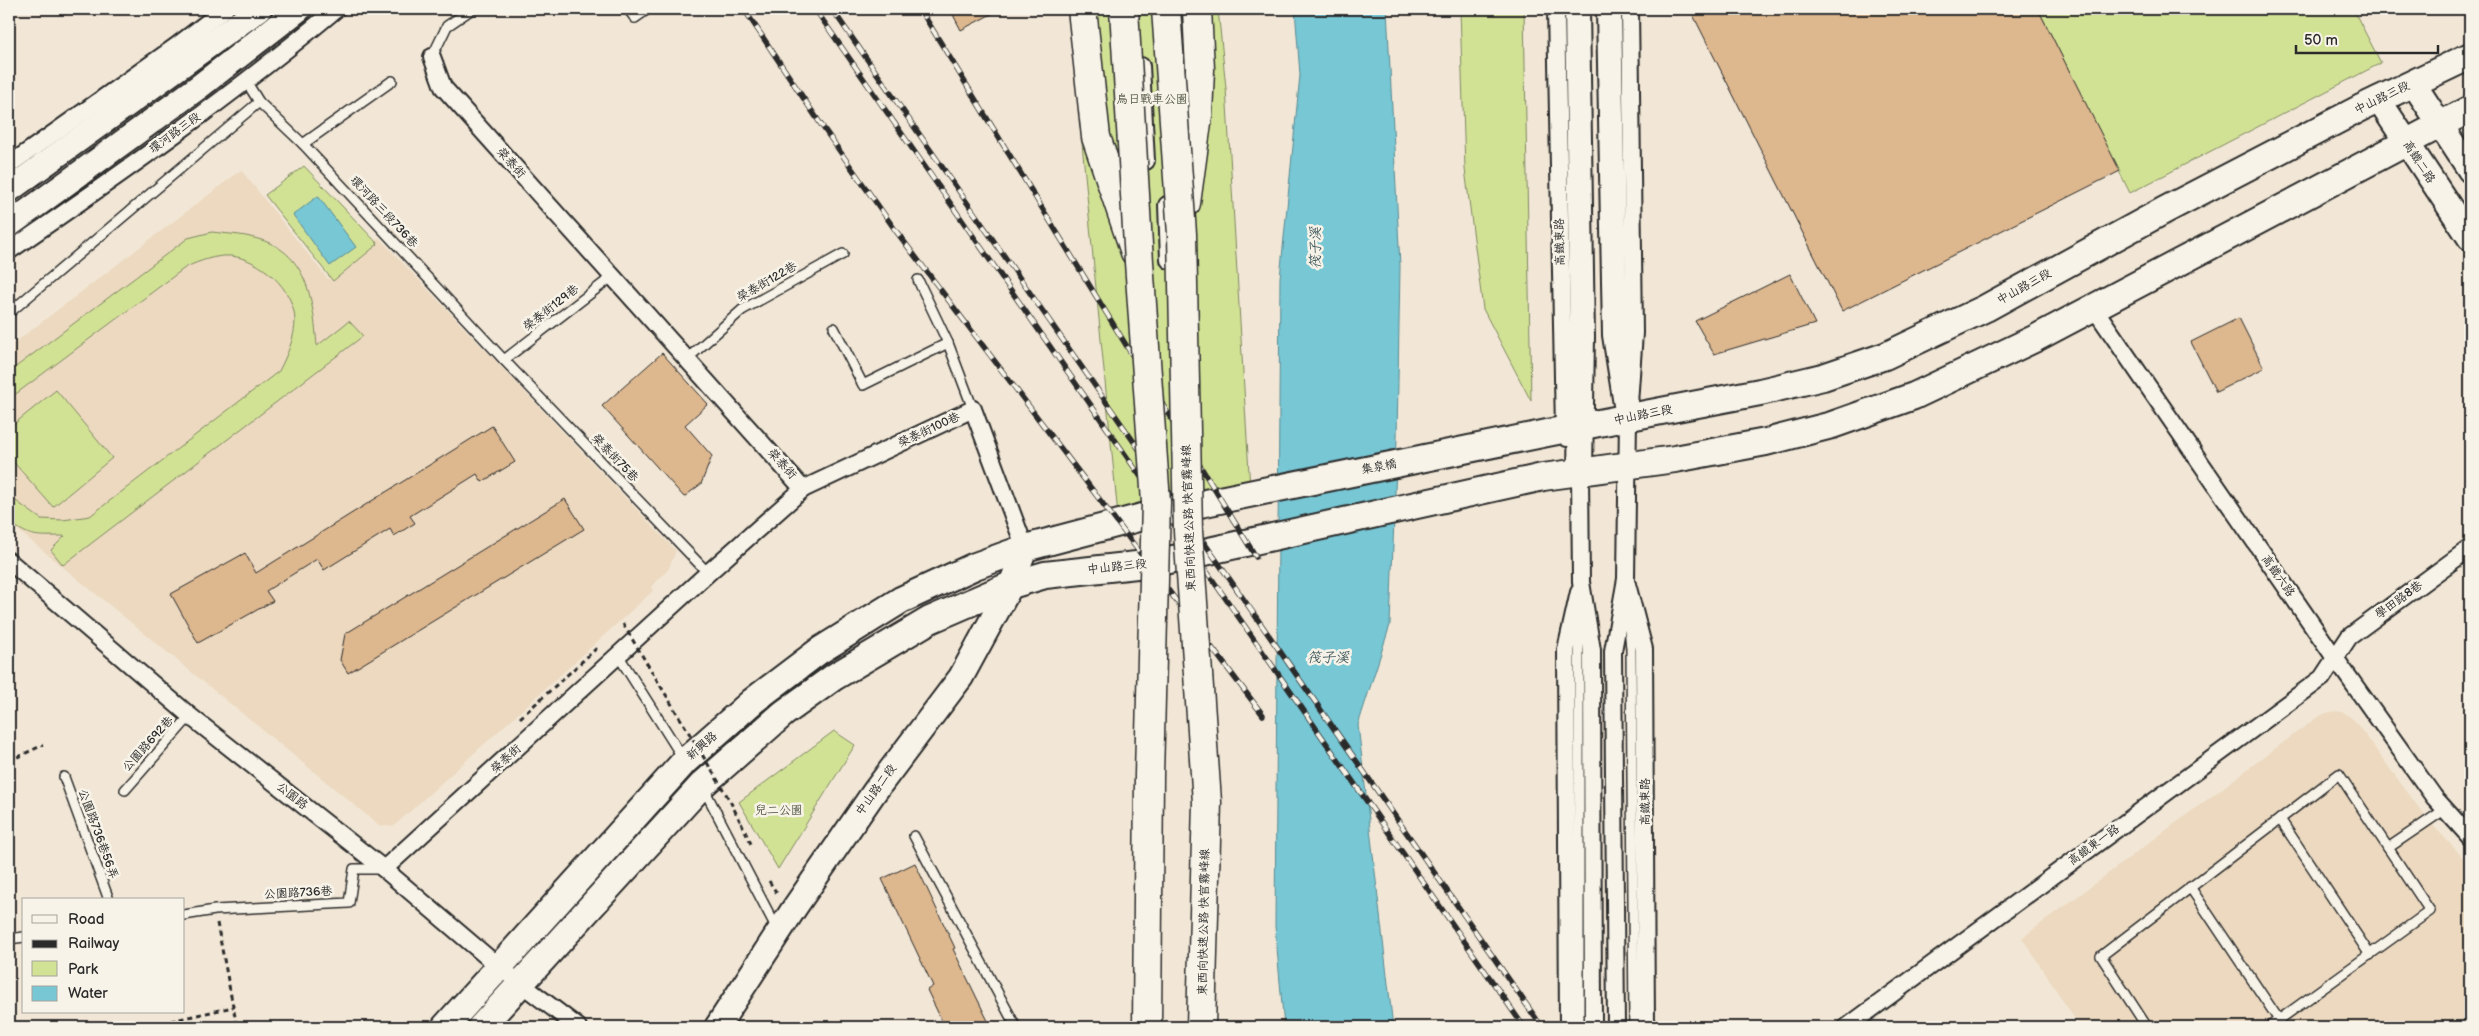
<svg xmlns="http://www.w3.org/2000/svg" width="2479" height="1036" font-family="'Balsamiq Sans','LXGW WenKai TC',sans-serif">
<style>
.built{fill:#ecd9c0}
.green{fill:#d2e295;stroke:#7e8660}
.water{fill:#78c7d5;stroke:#598991}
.building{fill:#ddb78e;stroke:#2b2b2b}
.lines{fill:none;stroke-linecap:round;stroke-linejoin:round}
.lane-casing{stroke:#2b2b2b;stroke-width:12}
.street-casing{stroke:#2b2b2b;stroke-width:20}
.secondary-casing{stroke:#2b2b2b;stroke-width:28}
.primary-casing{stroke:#2b2b2b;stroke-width:30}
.highway-casing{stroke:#2b2b2b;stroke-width:31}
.path{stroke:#2b2b2b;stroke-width:3;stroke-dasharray:5 4;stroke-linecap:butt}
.lane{stroke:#f7f3e8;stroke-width:9}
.street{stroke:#f7f3e8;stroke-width:16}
.secondary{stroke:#f7f3e8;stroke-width:24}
.primary{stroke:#f7f3e8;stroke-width:26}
.highway{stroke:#f7f3e8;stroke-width:28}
.rail-casing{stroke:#2b2b2b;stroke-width:5.5}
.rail{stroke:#f7f3e8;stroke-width:4;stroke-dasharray:11;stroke-linecap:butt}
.highway-bridge-casing{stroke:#2b2b2b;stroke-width:31;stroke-linecap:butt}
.path-bridge{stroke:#2b2b2b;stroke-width:3;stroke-dasharray:5 4;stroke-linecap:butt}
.highway-bridge{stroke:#f7f3e8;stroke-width:28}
.labels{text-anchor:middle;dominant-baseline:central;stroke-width:5;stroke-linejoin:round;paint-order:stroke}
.street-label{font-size:12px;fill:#2b2b2b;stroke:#f7f3e8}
.park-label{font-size:12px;fill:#555946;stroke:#f7f3e8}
.water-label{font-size:14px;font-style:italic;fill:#425a5e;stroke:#f7f3e8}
</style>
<rect width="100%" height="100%" fill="#f2e7d6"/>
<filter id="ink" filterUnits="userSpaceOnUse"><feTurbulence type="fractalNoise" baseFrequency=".02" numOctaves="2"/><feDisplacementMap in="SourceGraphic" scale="10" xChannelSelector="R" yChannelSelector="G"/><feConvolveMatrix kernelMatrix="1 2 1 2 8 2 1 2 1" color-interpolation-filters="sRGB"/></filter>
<g filter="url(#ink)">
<g class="built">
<path d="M241,170L328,279L379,238L676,551L668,570L651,587L653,591L394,826H380L9,523V347Z"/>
<path d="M2337,711L2345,713L2354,720L2428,820L2470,865V1027H2080L2022,938L2316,718L2326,713Z"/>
</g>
<g class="green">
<path d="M1069,9H1218L1226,88L1250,489L1119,526Z"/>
<path d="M1460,9H1524L1531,401L1483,309L1465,169Z"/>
<path d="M2038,9H2353L2381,63L2130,193Z"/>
<path d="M304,166L378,244L333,281L265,195Z"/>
<path d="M212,232C226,234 241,234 254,238C308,250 313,300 317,346L349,321L363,336L63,565L51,550L65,536C38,536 32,539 9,522V496L41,519L63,520L90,516L279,371C287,355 295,338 295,320C294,288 260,259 231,256C215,255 200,261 186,267L9,399V372L188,238Z"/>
<path d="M56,390L112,458L53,507L9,457V428Z"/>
<path d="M834,731L855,745L778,869L739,802Z"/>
</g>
<g class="water">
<path d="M1295,9H1387L1400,266L1397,439L1390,625L1358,725L1393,1027H1284L1275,926L1280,278L1300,75Z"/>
<path d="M318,196L356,247L330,266L293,215Z"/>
</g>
<g class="building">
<path d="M950,9H1001L961,30Z"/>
<path d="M1690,9H2038L2120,171L1842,311Z"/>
<path d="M1790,274L1815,324L1714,354L1695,321Z"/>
<path d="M2239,318L2264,368L2216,392L2191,342Z"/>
<path d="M662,353L708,404L685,425L712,456L701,484L684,497L602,406Z"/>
<path d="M492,426L515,462L482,482L477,474L410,516L415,523L394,536L390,529L324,570L317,559L266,591L273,601L198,643L171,594L245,553L256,573Z"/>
<path d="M565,499L584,529L348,673L340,660L345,634Z"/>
<path d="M915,863L955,948L953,949L991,1027H945L927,990L933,986L882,879Z"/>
</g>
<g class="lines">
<defs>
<g id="lane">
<path d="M628,9L635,18L648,9"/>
<path d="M432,57L447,26L472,9"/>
<path d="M246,81L259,102L303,144L504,360L708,573"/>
<path d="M303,144L392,81"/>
<path d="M918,280L948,343L973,409"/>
<path d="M9,313L259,102"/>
<path d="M834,328L863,385L948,343"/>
<path d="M687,359L742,310L843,254"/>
<path d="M504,360L613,276"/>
<path d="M1628,614L1631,649L1634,1027"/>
<path d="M618,655L683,758"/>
<path d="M64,777L109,900"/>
<path d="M703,787L778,931"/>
<path d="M125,790L190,716"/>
<path d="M2280,819L2370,955"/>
<path d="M914,836L1016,1027"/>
<path d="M2388,848L2444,810"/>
<path d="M2190,887L2279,1020"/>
<path d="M184,915L215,910L349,903L354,869H381"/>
<path d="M9,939L24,937"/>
<path d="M1579,1027V617"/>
<path d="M2147,1027L2101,956L2339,774L2430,911L2269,1027"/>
</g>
<g id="street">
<path d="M1556,9L1564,430L1567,438"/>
<path d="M1141,66L1146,161"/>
<path d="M9,165L175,47L225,9"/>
<path d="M1167,205L1169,260"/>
<path d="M9,251C120,175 232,96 336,9"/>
<path d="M2094,308L2335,658L2434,797L2470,837"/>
<path d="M1576,464L1580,473L1581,582L1592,650L1593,1027"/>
<path d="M803,489L973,409L1025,548"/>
<path d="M9,561L190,716L384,869L499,967L578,1027"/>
<path d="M1627,584L1644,649L1646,1027"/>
<path d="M384,869L708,573L803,489L443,87L432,57"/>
<path d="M1568,1027L1566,650L1579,592"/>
<path d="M1616,1027L1613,651L1626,579L1628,417L1634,333L1630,9"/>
<path d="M1847,1027L2322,678L2349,637L2470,548"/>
</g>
<g id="secondary">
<path d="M1577,9L1582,337L1580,473"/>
<path d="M1609,9L1615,335L1628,417"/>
<path d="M2413,83L2470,170"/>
<path d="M2378,99L2470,238"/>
<path d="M9,190L259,9"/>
<path d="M9,225L200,86L299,9"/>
<path d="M717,1027L795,907L875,791L961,677L1011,585L1025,548"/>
</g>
<g id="primary">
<path d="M445,1027L685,761L753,701L819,651L901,600L975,566L1025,548L1161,512L1552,432L1760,392L1823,377L1885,356L1986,308L2165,210L2361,108L2470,56"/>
<path d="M481,1027L702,785L784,713L834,677L930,620L1011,585L1045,575L1155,563L1543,477L1675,459L1766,442L1832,425L1914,396L2034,339L2470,109"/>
</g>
<g id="highway">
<path d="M1082,9L1096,137L1135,252"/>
<path d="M1186,203L1198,115L1200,69L1197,9"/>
</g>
</defs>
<use href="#lane" class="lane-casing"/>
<use href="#street" class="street-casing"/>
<use href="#secondary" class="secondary-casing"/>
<use href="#primary" class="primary-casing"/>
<use href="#highway" class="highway-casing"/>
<g class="path">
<path d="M520,718L599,646"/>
<path d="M9,761L43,745"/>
<path d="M741,823L752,846"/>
<path d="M769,881L778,895"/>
<path d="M217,923L237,1027"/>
<path d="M162,1023L233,1007"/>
</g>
<use href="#lane" class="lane"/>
<use href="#street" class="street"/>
<use href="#secondary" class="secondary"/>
<use href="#primary" class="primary"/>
<use href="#highway" class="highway"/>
<defs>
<g id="rail">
<path d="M744,9L822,126L896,231L1263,715"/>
<path d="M815,9L1524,1027"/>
<path d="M832,9L1542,1027"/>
<path d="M920,9L1256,557"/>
</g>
</defs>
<use href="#rail" class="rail-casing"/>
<use href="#rail" class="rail"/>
<defs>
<g id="highway-bridge">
<path d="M1124,9L1139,262L1156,502L1149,775L1147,1027"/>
<path d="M1166,9L1182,234L1188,531L1207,802L1201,1027"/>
</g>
</defs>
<use href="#highway-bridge" class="highway-bridge-casing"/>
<path class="path-bridge" d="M623,624L729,799L741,823"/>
<use href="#highway-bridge" class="highway-bridge"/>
</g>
</g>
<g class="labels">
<g class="street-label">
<text transform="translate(2382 98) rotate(-26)">中山路三段</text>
<text transform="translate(175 133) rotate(-36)">環河路三段</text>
<text transform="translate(2419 162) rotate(57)">高鐵二路</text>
<text transform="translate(511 163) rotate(48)">榮泰街</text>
<text transform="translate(384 212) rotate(47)">環河路三段736巷</text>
<text transform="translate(1560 242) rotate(-91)">高鐵東路</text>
<text transform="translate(767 282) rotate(-30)">榮泰街122巷</text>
<text transform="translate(2024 287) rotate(-29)">中山路三段</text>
<text transform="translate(551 308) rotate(-38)">榮泰街129巷</text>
<text transform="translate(1643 415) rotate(-11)">中山路三段</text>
<text transform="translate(929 430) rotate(-25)">榮泰街100巷</text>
<text transform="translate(615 458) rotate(46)">榮泰街75巷</text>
<text transform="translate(782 464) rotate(48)">榮泰街</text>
<text transform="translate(1379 467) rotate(-11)">集泉橋</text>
<text transform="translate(1189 518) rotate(-92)">東西向快速公路 快官霧峰線</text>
<text transform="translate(1117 567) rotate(-6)">中山路三段</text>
<text transform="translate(2278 576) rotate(55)">高鐵六路</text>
<text transform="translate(2399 600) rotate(-36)">學田路8巷</text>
<text transform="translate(148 744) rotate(-48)">公園路692巷</text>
<text transform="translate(702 746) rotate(-41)">新興路</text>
<text transform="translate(506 759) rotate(-42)">榮泰街</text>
<text transform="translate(876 790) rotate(-54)">中山路二段</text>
<text transform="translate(292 796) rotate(38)">公園路</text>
<text transform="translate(1645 802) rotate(-90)">高鐵東路</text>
<text transform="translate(98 834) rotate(70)">公園路736巷56弄</text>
<text transform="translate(2094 845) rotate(-36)">高鐵東一路</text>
<text transform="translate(298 893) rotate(-3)">公園路736巷</text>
<text transform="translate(1204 922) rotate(-89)">東西向快速公路 快官霧峰線</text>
</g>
<g class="park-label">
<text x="1152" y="99">烏日戰車公園</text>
<text x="779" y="810">兒二公園</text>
</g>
<g class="water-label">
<text transform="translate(1315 248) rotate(-90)">筏子溪</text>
<text x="1328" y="657">筏子溪</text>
</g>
</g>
<rect width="2479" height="1036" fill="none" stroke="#f7f3e8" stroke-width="30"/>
<rect x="15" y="15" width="2449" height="1006" fill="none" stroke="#2b2b2b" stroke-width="2" filter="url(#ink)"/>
<rect x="22" y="898" width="162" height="115" fill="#f7f3e8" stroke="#a5a39c"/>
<rect x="32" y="915" width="25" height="8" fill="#f7f3e8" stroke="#a5a39c"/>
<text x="68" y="924" font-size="15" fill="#2b2b2b">Road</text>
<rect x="32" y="940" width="25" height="8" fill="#2b2b2b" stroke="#a5a39c"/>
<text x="68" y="948" font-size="15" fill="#2b2b2b">Railway</text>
<rect x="32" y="961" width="25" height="15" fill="#d2e295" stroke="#a5a39c"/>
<text x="68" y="974" font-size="15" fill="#2b2b2b">Park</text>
<rect x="32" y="986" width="25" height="15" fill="#78c7d5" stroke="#a5a39c"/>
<text x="68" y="998" font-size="15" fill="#2b2b2b">Water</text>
<path d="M2296 45v8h142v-8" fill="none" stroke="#2b2b2b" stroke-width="2.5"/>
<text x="2304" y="45" font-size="15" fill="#2b2b2b" stroke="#f7f3e8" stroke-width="4" paint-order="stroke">50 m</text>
</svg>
